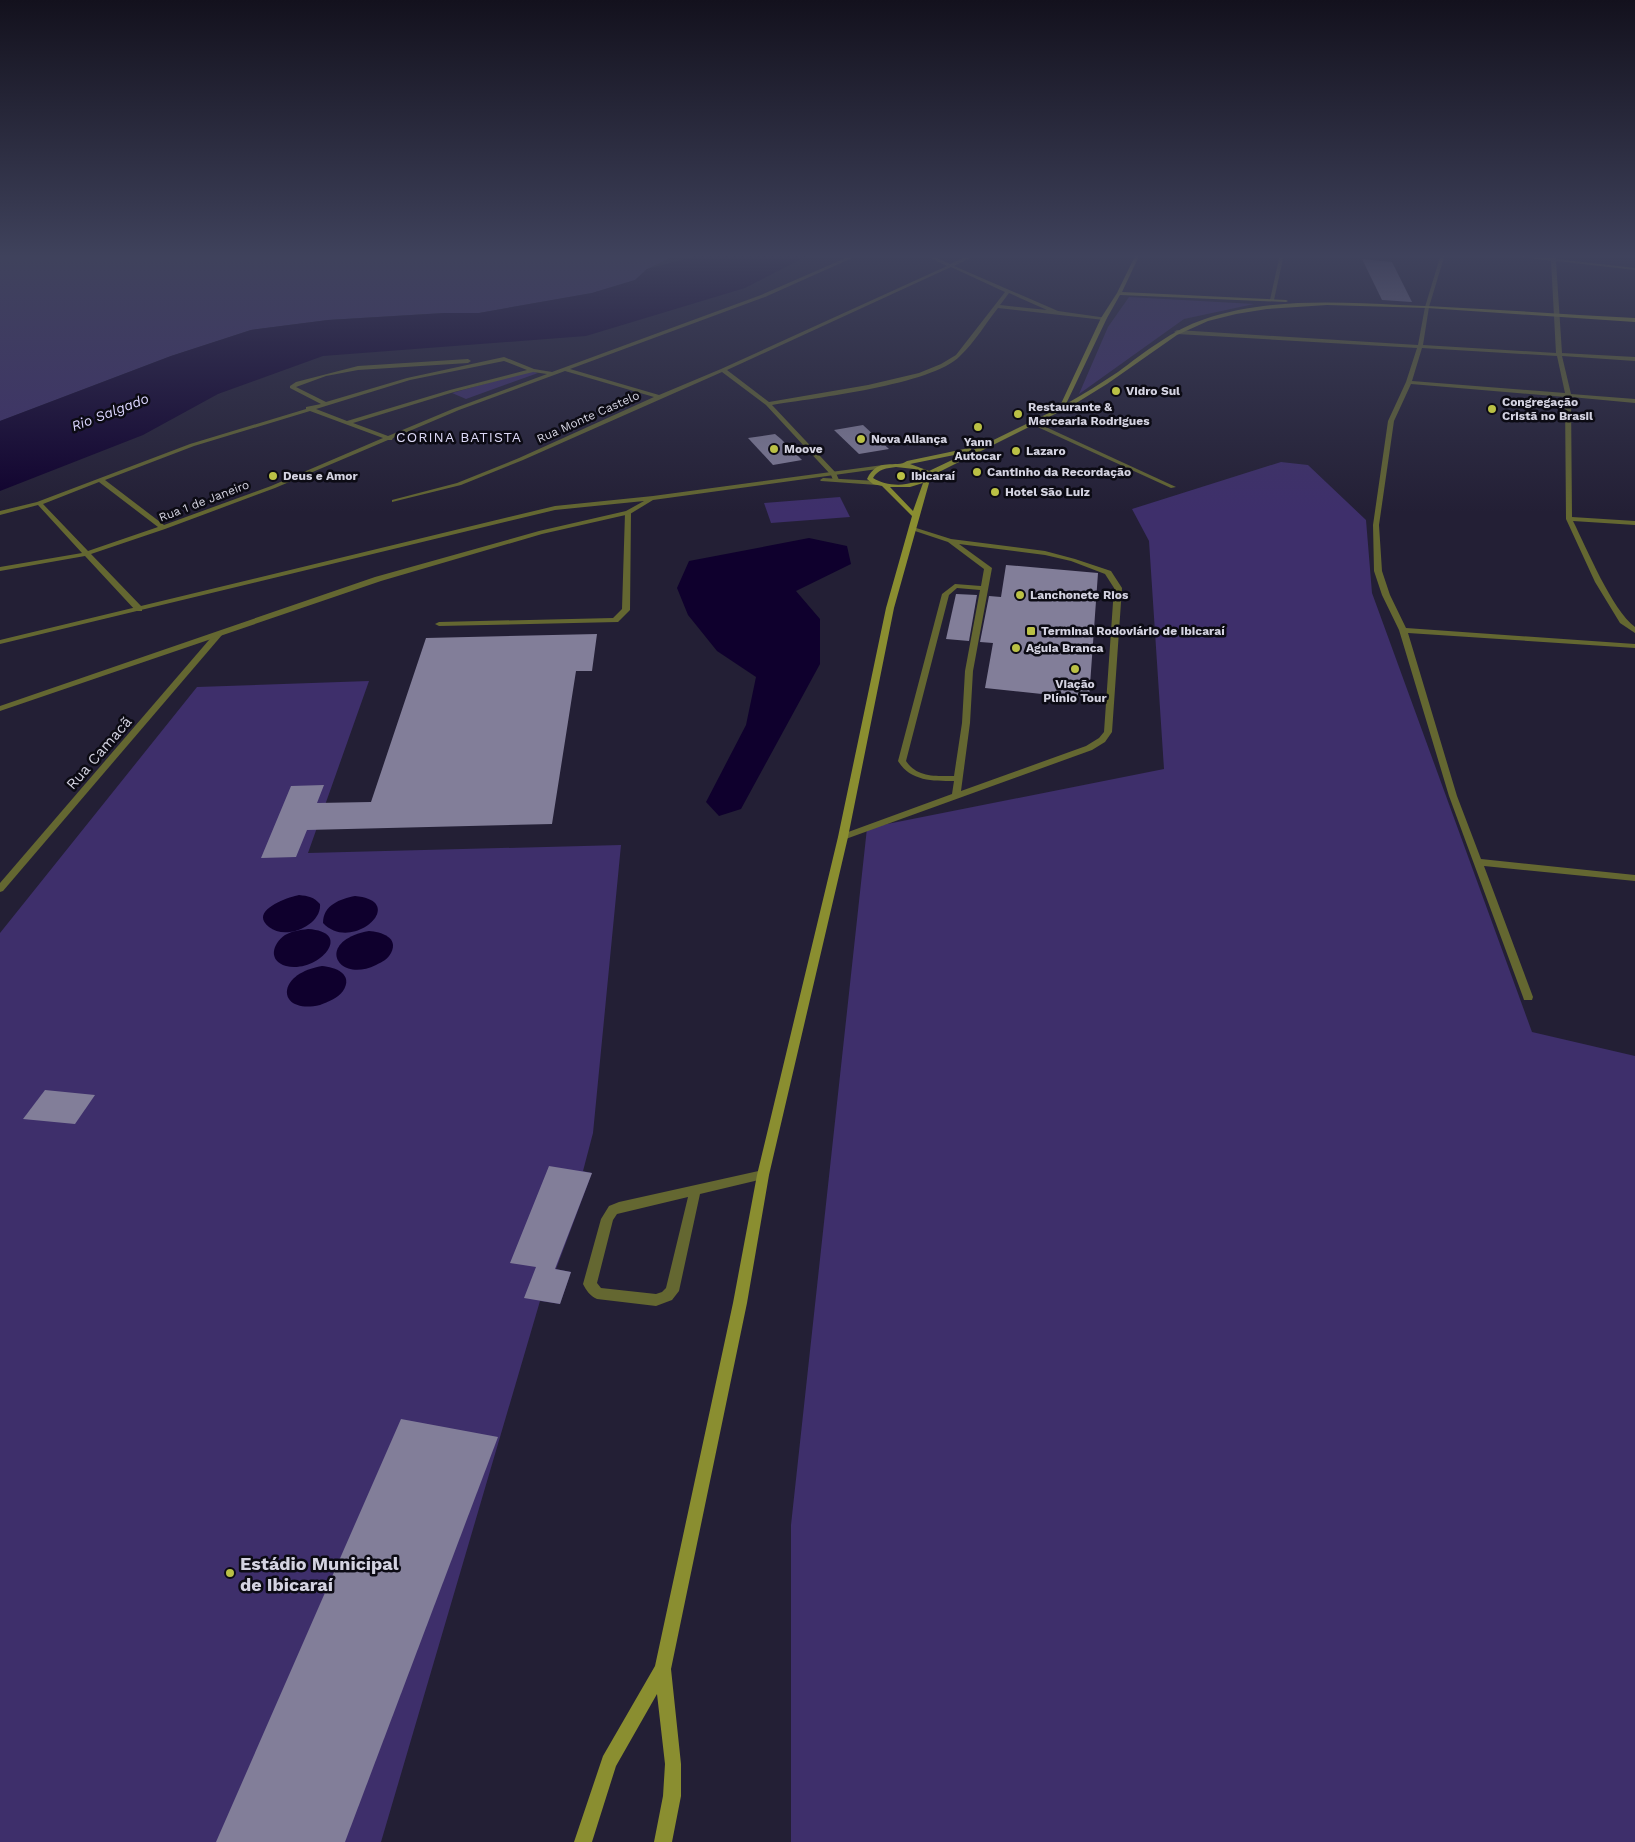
<svg xmlns="http://www.w3.org/2000/svg" width="1635" height="1842" font-family="'Work Sans',sans-serif">
<style>
.green{fill:#3e2f6b}
.water{fill:#0f002d}
.building{fill:#827e99}
.lines{fill:none;stroke-linecap:round;stroke-linejoin:round}
.service{fill:#646731;fill-rule:evenodd}
.minor{fill:#646731;fill-rule:evenodd}
.tertiary{fill:#646731;fill-rule:evenodd}
.secondary{fill:#8a8e30;fill-rule:evenodd}
.poi-dot{fill:#bac045;stroke:#0c0b14;stroke-width:2}
.labels{text-anchor:middle;dominant-baseline:central;stroke-width:5;stroke-linejoin:round;paint-order:stroke}
.far-poi-label{font-size:12px;font-weight:bold;fill:#d4d3e1;stroke:#0c0b14;text-anchor:start}
.far-street-label{font-size:12px;fill:#d4d3e1;stroke:#0c0b14}
.far-water-label{font-size:14px;font-style:italic;fill:#dbd5fe;stroke:#0c0b14}
.far-neighbourhood-label{font-size:14px;letter-spacing:1px;fill:#dedaf8;stroke:#0c0b14}
.street-label{font-size:15px;fill:#d4d3e1;stroke:#0c0b14}
.near-poi-label{font-size:18px;font-weight:bold;fill:#d4d3e1;stroke:#0c0b14;text-anchor:start}
</style>
<rect width="100%" height="100%" fill="#231f35"/>
<g class="green">
<path d="M0,254H678L647,269L635,280L592,293L479,313H444L328,320L251,330L171,356L0,421Z"/>
<path d="M1129,297L1254,304L1184,319L1079,394L1108,327Z"/>
<path d="M531,371L538,373L466,399L452,393Z"/>
<path d="M1281,462L1308,465L1366,520L1372,593L1532,1032L1635,1056V1842H791V1525L867,828L1164,769L1149,541L1132,509Z"/>
<path d="M840,497L850,517L771,523L764,503Z"/>
<path d="M369,681L308,853L621,845L593,1133L583,1171L592,1173L556,1269L571,1272L560,1304L540,1301L381,1842H0V933L197,687Z"/>
</g>
<g class="water">
<path d="M704,254H811L745,288L586,336L323,356L218,394L143,435L0,491V421L171,356L251,330L328,320L445,313H479L592,293L635,280L647,269Z"/>
<path d="M809,538L847,546L851,564L796,591L820,619V664L741,809L719,816L706,802L746,725L756,677L717,651L688,615L677,588L689,561Z"/>
<path d="M299,895C308,896 314,897 320,904C322,925 286,941 269,927C248,911 288,897 299,895Z"/>
<path d="M355,896C410,901 352,954 323,923C323,905 340,899 355,896Z"/>
<path d="M308,929C356,932 317,974 286,966C268,961 272,944 285,935C292,931 300,930 308,929Z"/>
<path d="M369,931C381,932 399,937 391,953C388,959 382,962 376,965C337,984 314,941 369,931Z"/>
<path d="M322,966C335,967 354,974 343,991C338,998 328,1002 320,1005C277,1015 274,974 322,966Z"/>
</g>
<g class="building">
<path d="M1362,259L1392,262L1412,302L1382,300Z"/>
<path d="M863,425L889,449L859,454L834,430Z"/>
<path d="M775,434L781,439L802,460L773,465L748,438Z"/>
<path d="M1006,565L1098,573L1089,699L985,688L993,643L980,642L989,596L1001,597Z"/>
<path d="M956,594L977,595L969,641L946,639Z"/>
<path d="M597,634L592,671H576L552,824L307,830L296,857L261,858L291,786L324,785L317,803L371,802L426,638Z"/>
<path d="M45,1090L95,1095L75,1124L23,1119Z"/>
<path d="M549,1166L592,1173L555,1269L571,1272L560,1304L524,1298L536,1267L510,1263Z"/>
<path d="M401,1419L498,1437L345,1842H216Z"/>
</g>
<g class="lines">
<g class="service">
<path d="M1031,422H1035L1176,487L1171,488L1031,424Z"/>
<path d="M628,511L631,513L630,610L618,622L439,626L435,624L439,622L613,618L622,609L625,513Z"/>
<path d="M909,527H913L951,539L1045,551L1075,559L1111,571L1122,588L1112,732L1105,742L1092,750L843,840L838,837L840,835L952,794L954,781C932,781 910,781 898,761L942,594L955,584L981,586L984,569L948,542L909,529ZM959,544L1045,555L1071,561L1105,574L1114,588L1104,732L1099,738L1086,746L961,791L970,723L973,671L992,568ZM957,588L980,590L965,671L962,723L954,776C937,776 917,778 906,761L949,595Z"/>
<path d="M763,1170L767,1172L769,1175L767,1178L700,1194L679,1291L672,1300L656,1306L597,1299C590,1296 586,1290 583,1284L601,1219L609,1206L619,1202ZM688,1197L666,1288L662,1292L656,1294L601,1288L597,1283L613,1220L617,1214Z"/>
</g>
<g class="minor">
<path d="M855,254H861L765,297L570,369L659,395L721,369L947,266L922,254H928L950,264L972,254H978L954,266L1058,311L1107,318L1104,320L998,308C986,323 975,342 960,356C932,385 814,398 772,405L836,473L839,480L836,482L833,480L831,475L766,405L722,372L523,460L461,485L392,502V500L457,483L519,458L654,397L565,371L459,410L393,438L392,440H388L275,488L165,529L91,554L142,607V611H136L85,556L0,571V567L82,553L38,505L0,515V511L37,502L190,444L306,409V407L321,404L290,388V386L296,382L358,366L468,359L471,361L468,363L358,370L326,376L296,387L326,402L407,378L504,357L534,369L552,372L761,295ZM951,267L1005,292L956,355L941,364L919,373L868,385L769,402L727,370ZM1009,293L1047,310L1000,305ZM504,361L527,370L450,390L347,421L316,409L410,380ZM533,372L547,374L455,408L388,436L353,423L454,392ZM310,411L383,438L271,486L164,525L105,480L194,446ZM99,482L158,527L88,551L43,504Z"/>
<path d="M1280,254H1284L1274,300L1272,301L1270,300Z"/>
<path d="M1441,254H1445L1429,307L1423,345L1556,353L1551,261L1499,254L1551,258V254H1555L1556,259L1635,268V270L1556,261L1562,353L1635,357V361L1562,356L1571,394L1635,399V403L1571,397L1572,517L1635,521V525L1573,521C1587,549 1612,610 1635,627V633L1620,623L1595,582L1566,519L1565,397L1411,384L1394,421L1379,525L1382,571L1390,595L1406,628L1635,644V648L1408,633L1457,796L1481,859L1635,875V881L1484,866L1533,997L1532,1000H1524L1523,997L1449,796L1399,630L1382,595L1374,571L1373,525L1388,421L1406,382L1417,348L1177,334L1174,332L1177,330L1418,345L1425,307ZM1422,348L1557,356L1565,393L1412,381Z"/>
<path d="M215,633H218L222,635L3,891L0,892V883Z"/>
</g>
<g class="tertiary">
<path d="M883,465L886,467L885,468L653,500L630,514L542,534L381,581L0,711V706L375,577L539,531L626,511L644,501L555,510L0,644V640L555,506L653,496Z"/>
<path d="M823,478L877,481L880,483L877,485L821,481L820,480Z"/>
</g>
<path class="secondary" d="M1136,254H1140L1122,292L1286,300L1288,301L1286,302L1120,295L1107,318L1066,404C1084,394 1101,383 1118,372C1145,352 1172,330 1205,319C1267,298 1336,302 1400,305C1479,308 1557,314 1635,318V322L1427,308L1327,305L1267,309L1236,314L1208,321L1177,335L1107,384L1073,405L931,476L894,608L848,837L769,1175L747,1303L671,1669L681,1764V1796L672,1842H654L663,1796L665,1764L657,1694L616,1766L592,1842H574L603,1756L655,1666L733,1303L757,1175L838,837L886,608L912,516L882,486L873,484L867,479C878,456 896,469 907,461L969,448L971,449V451L1059,408L1101,318L1117,293ZM971,451L929,471L910,464L969,452ZM896,467L914,469L925,474C914,488 887,487 873,478C878,469 887,468 896,467ZM923,483L913,511L890,487H910Z"/>
</g>
<linearGradient id="sky" x2="0" y2="1"><stop stop-color="#13111d"/><stop offset="0.5" stop-color="#3f425c"/><stop offset="1" stop-color="#3f425c" stop-opacity="0"/></linearGradient>
<rect width="1635" height="512" fill="url(#sky)"/>
<g class="poi-dot">
<circle cx="1116" cy="391" r="5"/>
<circle cx="1492" cy="409" r="5"/>
<circle cx="1018" cy="414" r="5"/>
<circle cx="978" cy="427" r="5"/>
<circle cx="861" cy="439" r="5"/>
<circle cx="774" cy="449" r="5"/>
<circle cx="1016" cy="451" r="5"/>
<circle cx="977" cy="472" r="5"/>
<circle cx="273" cy="476" r="5"/>
<circle cx="901" cy="476" r="5"/>
<circle cx="995" cy="492" r="5"/>
<circle cx="1020" cy="595" r="5"/>
<rect x="1026" y="626" width="10" height="10" rx="2.5"/>
<circle cx="1016" cy="648" r="5"/>
<circle cx="1075" cy="669" r="5"/>
<circle cx="230" cy="1573" r="5"/>
</g>
<g class="labels">
<g class="far-poi-label">
<text x="1126" y="391">Vidro Sul</text>
<text x="1502" y="402">Congregação<tspan x="1502" dy="14">Cristã no Brasil</tspan></text>
<text x="1028" y="407">Restaurante &amp;<tspan x="1028" dy="14">Mercearia Rodrigues</tspan></text>
<text x="871" y="439">Nova Aliança</text>
<text x="978" y="442" text-anchor="middle">Yann<tspan x="978" dy="14">Autocar</tspan></text>
<text x="784" y="449">Moove</text>
<text x="1026" y="451">Lazaro</text>
<text x="987" y="472">Cantinho da Recordação</text>
<text x="283" y="476">Deus e Amor</text>
<text x="911" y="476">Ibicaraí</text>
<text x="1005" y="492">Hotel São Luiz</text>
<text x="1030" y="595">Lanchonete Rios</text>
<text x="1041" y="631">Terminal Rodoviário de Ibicaraí</text>
<text x="1026" y="648">Aguia Branca</text>
<text x="1075" y="684" text-anchor="middle">Viação<tspan x="1075" dy="14">Plínio Tour</tspan></text>
</g>
<g class="far-street-label">
<text transform="translate(588 417) rotate(-24)">Rua Monte Castelo</text>
<text transform="translate(204 501) rotate(-21)">Rua 1 de Janeiro</text>
</g>
<g class="far-water-label">
<text transform="translate(110 412) rotate(-21)">Rio Salgado</text>
</g>
<g class="far-neighbourhood-label">
<text x="459" y="437">CORINA BATISTA</text>
</g>
<g class="street-label">
<text transform="translate(99 753) rotate(-49)">Rua Camacã</text>
</g>
<g class="near-poi-label">
<text x="240" y="1563">Estádio Municipal<tspan x="240" dy="21">de Ibicaraí</tspan></text>
</g>
</g>
</svg>
